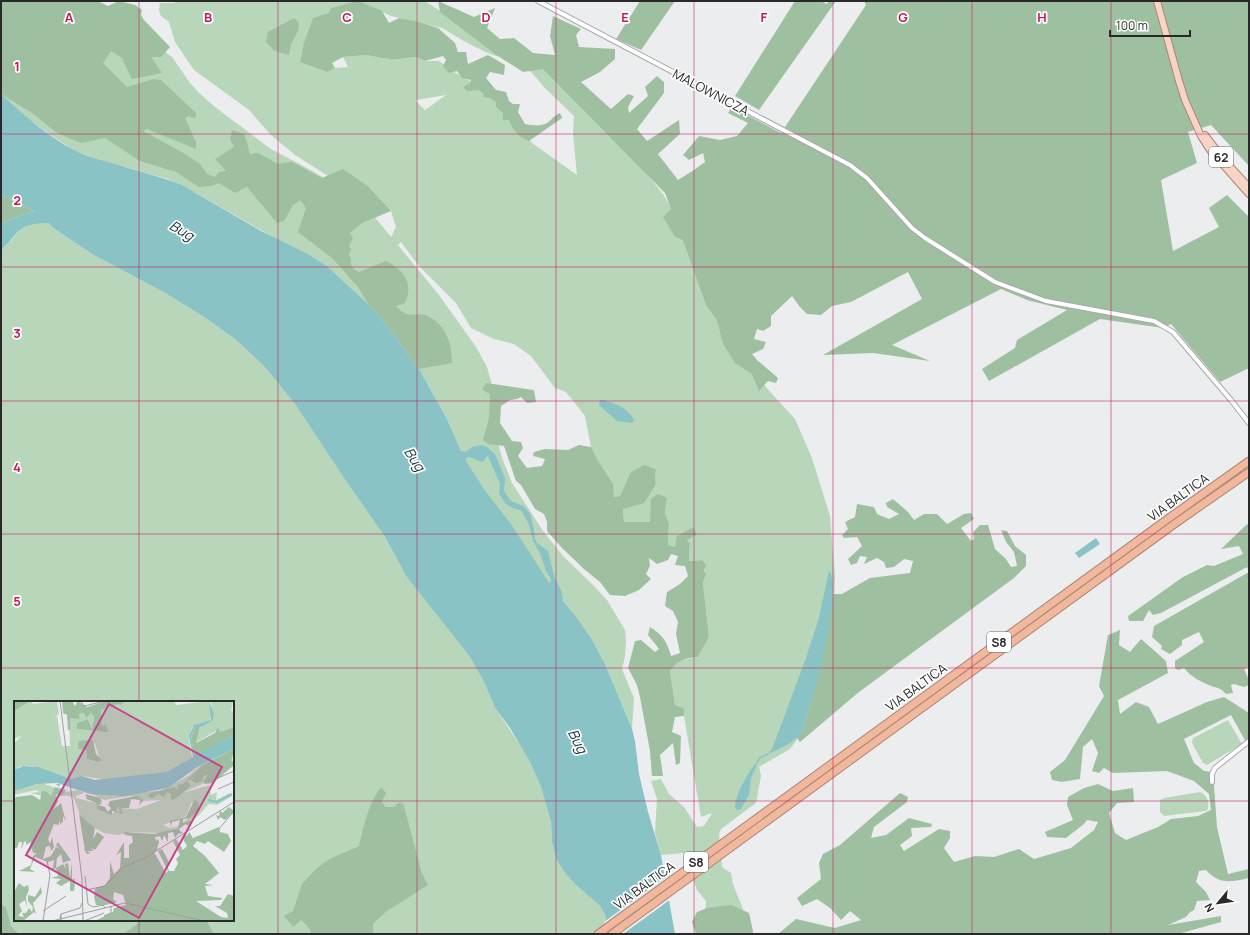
<svg xmlns="http://www.w3.org/2000/svg" width="1250" height="935" font-family="Manrope,sans-serif">
<style>
.green{fill:#b8d6ba;fill-rule:evenodd}
.forest{fill:#9ec0a0}
.water{fill:#8ac3c6;fill-rule:evenodd}
.pier{fill:#ecedef}
.lines{fill:none;stroke-linecap:round;stroke-linejoin:round}
.stream{stroke:#8ac3c6;stroke-width:1.5}
.minor-casing{stroke:#a8a9ab;stroke-width:6}
.primary-casing{stroke:#ac8675;stroke-width:8}
.motorway-casing{stroke:#ac8675;stroke-width:9}
.minor{stroke:#fff;stroke-width:4}
.primary{stroke:#f7d4c5;stroke-width:6}
.motorway{stroke:#f2b89e;stroke-width:7}
.grid{fill:none;stroke:#c2185b;stroke-width:1;stroke-opacity:0.55}
.labels{text-anchor:middle;dominant-baseline:central;stroke-width:3.5;stroke-linejoin:round;paint-order:stroke}
.shield{fill:#fff;stroke:#69696a;stroke-width:1}
.shield-label{font-size:12px;font-weight:bold;fill:#29292a}
.street-label{font-size:13px;fill:#29292a;stroke:#fff}
.water-label{font-size:14px;font-style:italic;fill:#123032;stroke:#fff}
.inset-river{fill:none;stroke:#8ac3c6;stroke-width:2}
.inset-road{fill:none;stroke:#9e9fa0;stroke-width:1}
.view{fill:#c5438b;fill-opacity:0.15;stroke:#c5438b;stroke-width:2}
.inset-edge{fill:none;stroke:#29292a;stroke-width:2}
.grid-label{font-size:13px;text-anchor:middle;font-weight:bold;fill:#c2185b;stroke:#fff;stroke-width:3.5;stroke-linejoin:round;paint-order:stroke}
</style>
<rect width="100%" height="100%" fill="#ecedef"/>
<g class="green">
<path d="M1,1L144,36L172,57L190,83L198,92L215,107L271,149L307,168L338,186L374,216L391,237L396,227L391,211L368,186L343,170L328,176L295,155L271,135L249,110L194,70L175,42L169,22L161,16L159,10L160,3H174L177,1H356L331,8L328,72L335,68L348,67L343,57L367,55L381,58H386L391,60L416,57L425,61H439L457,74L494,94L532,143L577,175L573,134L574,116L544,87L525,65L490,54L469,44L442,28L391,16L359,1H425L469,30L536,63L570,91L638,163L663,194L677,218L761,382L795,419L812,458L830,516L835,577L833,631L805,729L790,749L759,767L761,776L756,803L721,829L719,834L722,867L731,873L733,884L753,934H711L704,929L706,901L697,890L683,853L661,855L655,833L657,799L651,781L661,779L669,794L684,807L697,827L704,826L712,813L701,817L684,716V708L675,705L670,671L678,661L698,657L709,637L703,582L706,575L701,560L689,561L690,543L687,540L697,535L694,527L675,547L668,545L669,524L665,513L667,498L651,499V522H624L623,509L650,492L656,484L655,477L656,469L650,467L630,473L620,496L613,497L591,447L585,416L566,392L555,388L531,356L514,344L494,339L471,328L456,303L419,266L401,242L398,245L439,295L476,347L487,367L492,385L497,439L502,458L512,483L543,531L563,556L593,585L607,600L625,630L626,641L625,656L622,669L634,698L632,729L605,664L591,638L578,619L548,583L512,525L484,489L468,465L463,456L446,417L419,369L384,322L368,304L327,266L308,254L278,240L198,194L168,179L98,159L75,151L52,136L28,119L1,94ZM446,95L425,110L415,100H416Z"/>
<path d="M33,223H49L52,227L92,254L167,294L204,317L235,339L264,366L295,404L344,478L385,537L406,576L470,657L484,682L495,708L520,745L530,762L541,787L551,822L552,842L556,859L565,873L576,885L600,906L605,915L609,934H374L373,924L386,912L427,885L422,873L404,805L394,807H386L382,802L359,846L331,858L297,901L293,911L307,926L312,934H214L209,925L208,920H233V702H15V920H142L123,934H19L11,926L6,907L1,904V250C14,241 15,229 33,223Z"/>
<path d="M1228,720L1242,744L1207,765L1203,763L1192,743L1193,738Z"/>
<path d="M1200,792C1207,795 1209,801 1208,809L1206,811L1164,816L1160,812V800L1164,798Z"/>
</g>
<g class="forest">
<path d="M1,1H98L108,6L119,1L135,5L142,10L141,15L144,20L170,47L161,57H151L162,73L132,79L122,58L111,51L103,63L127,87L154,79L161,80L196,113V117L192,118L189,116L185,118L196,142V149L147,129L143,131L187,155L200,164L207,174L215,177L219,172L226,171L215,159L234,147L230,139L232,130L244,134C247,141 248,147 250,154L258,153L278,164L292,162L322,178L343,169L368,186L391,211L362,223L350,233L353,238L349,245L351,249L349,255L351,259V265L355,270L359,272L386,261C404,270 414,283 405,303L396,306C399,309 402,312 406,314C411,316 419,313 425,315C445,322 452,343 452,363L419,369L384,322L368,304L358,287L332,258L298,232L306,208L300,200L293,205L284,221L277,223L247,187L235,193L219,183L211,186L199,187L176,172L140,161L105,138L81,143L57,133L32,113L1,94Z"/>
<path d="M356,1H359L382,11L389,23L399,18L419,22L438,28L455,43L458,52H466L468,64L488,55L505,65L504,75L490,72L486,78L496,90L506,92L509,101L513,104H520L518,112L525,124C531,125 541,127 547,123C552,120 553,116 560,113L562,118L529,141C518,137 513,130 509,120H503V113L496,107V102L490,98L483,97L484,94L479,90L467,91L463,87L470,83L471,80L462,78L457,71L449,73L443,66L446,60L443,56L425,61L416,57L391,60L386,58H381L367,55L343,57L332,63L335,68L328,72L300,62L304,43L313,18L329,13L331,8Z"/>
<path d="M438,1L474,17L495,8L487,28L500,39L514,38L533,53L555,55L550,36L553,16L581,29L576,35L579,47L615,49V59L600,72L581,82L611,109L628,94L634,96L628,107L629,113L648,96L645,87L657,76L664,82V93L637,129L647,141L679,120L680,134L658,154L678,180L694,170L705,162L703,153L689,160L683,155L699,136L720,140L737,136L748,123L728,113L732,107L781,133L866,5L864,1H1249V166L1211,125L1188,132L1197,163L1161,180L1173,251L1219,227L1209,208L1227,195L1249,217V368L1220,382L1171,324L1163,328L1100,319L989,381L982,369L1015,348L1017,340L1067,310L1027,300L1001,289L892,345L930,361L873,353L823,355L922,299L908,272L851,302L832,306L821,315L807,314L800,307L792,296L771,316V326L763,331L757,329L754,339L766,342L763,349L752,354L757,360L778,378L776,383L768,381L759,391L752,374L735,363L723,344L717,320L706,305L683,240L675,237L663,217L671,209L665,193L543,69L523,72L495,54L440,12Z"/>
<path d="M640,1H675L641,50L616,39Z"/>
<path d="M795,1H821L827,4L829,1H836L759,110L735,96Z"/>
<path d="M294,18L299,23L298,31L291,44L289,55L275,51L266,42L268,32Z"/>
<path d="M1,194L34,211L19,216L1,224Z"/>
<path d="M486,383L534,390L536,402L527,403L521,397L517,399L510,400L501,406L500,423L512,441L521,442L523,448L518,456L527,468L542,466L545,459L533,456L534,452L545,449L568,450L579,445L591,447L598,461L613,484L614,497L620,496L630,473L644,465L656,469L655,477L656,484L644,503L623,509L624,522H650L651,499L658,494L667,498L665,513L669,524L668,545L675,547L677,536L694,527L697,535L687,540L690,543L689,561L702,560L706,565L704,570L706,575L703,582L709,637L698,657C683,659 680,659 670,671L675,705L684,708V716L675,717L672,732L681,736L680,763L676,765L673,743L660,755L663,776H652L650,751L640,697L637,685L628,668L635,641L641,640L655,652L659,649L648,635L650,627C663,635 667,642 671,656L680,653L676,634L678,622L673,611L665,606L667,592L680,584L688,576L685,566L675,565L678,556L671,554L668,560L657,564L649,558L650,566L646,574L651,579L639,590L625,596L610,595L600,582L584,569L562,548L547,531V522L544,514L535,509L521,485L516,481L504,446L488,444L483,440L489,418L490,394L482,390Z"/>
<path d="M893,499L908,512L914,520L924,514H937L947,524L964,514L971,513L974,519L961,528L971,541L974,539L973,532L980,525H988L995,549L1006,559L1011,567L1017,566L1014,552L1006,542L1001,530L1007,531L1015,546L1026,555V566L1014,578L859,692L800,742L797,738L803,730L823,658L833,594H842L870,578L910,573L913,561L904,559L894,567L886,568L884,562L877,558L864,564L867,557L860,556L857,563L851,565L848,559L862,546L857,537L844,538L842,535L848,529L845,522L855,517L857,504L874,507L877,514L889,519L899,514L887,507L886,503Z"/>
<path d="M1249,523V667L1244,669L1249,680V685L1244,687L1234,684L1231,685L1233,693L1226,694C1219,686 1217,689 1209,685C1199,681 1190,676 1184,668L1178,670L1175,668V661L1204,642L1199,632L1182,640V645L1170,654L1161,649L1162,646L1152,637L1154,626L1249,572L1247,567L1161,613L1153,615L1149,610L1143,621H1129L1128,616L1183,577L1207,565L1214,566L1243,554L1239,546L1221,549L1245,526Z"/>
<path d="M1120,630L1119,645L1130,652L1141,639L1166,661L1168,673L1118,700L1120,714L1136,702L1149,707L1158,724L1207,702L1224,697L1249,713V739L1246,742L1231,715L1184,739L1194,763L1204,771L1213,772L1217,827L1228,874L1249,869V878C1232,882 1219,885 1206,870L1199,871L1196,882L1206,892L1210,900L1197,901L1194,910L1190,912L1186,917L1168,925L1221,916V922L1178,934H778L796,919L835,928L861,920L850,911L841,920L830,908L817,899L802,906L797,898L821,879L819,863L823,854L840,845L900,793L908,797L907,802L874,827L871,838L886,835L909,818L932,824L931,827L911,828L912,836L900,845L904,851L939,829L950,831V838L944,848L954,862L975,856L994,857L1019,849L1034,859L1071,848L1094,830L1098,822L1087,820L1084,824L1066,838L1047,837L1045,832L1073,820L1067,805L1068,797L1084,788L1098,784L1113,791L1133,788L1134,802L1117,803L1109,813L1115,833L1126,840L1158,827L1171,819L1198,816L1211,810L1209,794L1194,781L1167,771L1113,773L1104,768L1099,773L1092,771L1098,753L1092,739L1083,747L1080,779L1062,782L1052,780L1050,772L1065,760L1104,696L1099,686L1108,635Z"/>
<path d="M381,787L386,793L382,802L386,807H394L400,802L404,805L422,873L428,885L386,912L373,924L374,934H312L307,926L301,920L293,927L284,916L293,911L302,884L317,868L331,858L359,846C364,825 368,804 381,787Z"/>
<path d="M1,904L6,907L11,926L19,934H1Z"/>
<path d="M731,905L749,913L753,931L752,934H696L692,922L697,912L707,908Z"/>
<path d="M142,920H208L209,925L214,934H123Z"/>
</g>
<g class="water">
<path d="M1,94C24,115 47,136 74,150C85,156 99,159 112,163C135,170 159,176 182,185L261,231L308,254L327,266L368,304L384,322L419,369L446,417L461,451L466,452L472,447L482,445L487,447L495,454L505,478L504,489L505,493L511,501L523,506L526,509L530,514L533,525L535,539L537,543L548,551L554,576L561,590L563,601L578,619L591,638L605,664L632,729L635,741L639,774L648,812L661,855L675,934H609L605,915L600,906L576,885L565,873L556,859L552,842L551,822L541,787L530,762L510,728L495,708L484,682L470,657L406,576L385,537L344,478L295,404L264,366L235,339L204,317L167,294L92,254L52,227L49,223C35,223 23,224 14,236C10,241 6,246 1,250V224L19,216L34,211L1,194ZM488,456L500,484L499,494L506,504L513,508L520,510L523,513L529,525L533,541L540,553L546,571L550,577L551,581L549,583L512,525L484,489L466,461V458L470,457L482,462L484,461L486,457Z"/>
<path d="M600,400H604C616,404 628,408 634,420L632,423L617,421L599,405V403Z"/>
<path d="M1096,538L1100,544L1079,558L1075,553Z"/>
<path d="M829,571C839,580 826,645 823,659C817,683 809,707 803,730C793,744 783,747 768,754L772,749L774,744L806,658L819,618Z"/>
<path d="M757,762L756,767L751,778L749,795L741,809L738,810L735,808C735,795 748,772 757,762Z"/>
</g>
<path class="pier" d="M667,876L671,899L623,934H607L604,922Z"/>
<g class="lines">
<path class="stream" d="M757,762L761,757L768,754"/>
<defs>
<g id="minor">
<path d="M538,1L850,165L867,178L912,228L925,238L995,282L1046,301L1154,321L1173,332L1231,400L1249,423"/>
<path d="M1212,782V774L1215,768L1249,741"/>
</g>
<g id="primary">
<path d="M1157,1L1179,81L1185,100L1201,136L1210,150L1249,194"/>
<path d="M1205,135L1225,161L1249,187"/>
</g>
<g id="motorway">
<path d="M598,934L1169,518L1249,461"/>
<path d="M612,934L1173,525L1249,472"/>
</g>
</defs>
<use href="#minor" class="minor-casing"/>
<use href="#primary" class="primary-casing"/>
<use href="#motorway" class="motorway-casing"/>
<use href="#minor" class="minor"/>
<use href="#primary" class="primary"/>
<use href="#motorway" class="motorway"/>
</g>
<path class="grid" d="M139,1V702M278,1V934M417,1V934M556,1V934M694,1V934M833,1V934M972,1V934M1111,1V934M1,134H1249M1,267H1249M1,401H1249M1,534H1249M1,668H1249M1,801H15M233,801H1249M139,920V934"/>
<g class="labels">
<g class="shield">
<rect x="1209" y="147" width="24" height="20" rx="3"/>
<rect x="987" y="632" width="24" height="20" rx="3"/>
<rect x="684" y="852" width="24" height="20" rx="3"/>
</g>
<g class="shield-label">
<text x="1221" y="157">62</text>
<text x="999" y="642">S8</text>
<text x="696" y="862">S8</text>
</g>
<g class="street-label">
<text transform="translate(711 92) rotate(28)">MALOWNICZA</text>
<text transform="translate(1178 497) rotate(-36)">VIA BALTICA</text>
<text transform="translate(916 687) rotate(-36)">VIA BALTICA</text>
<text transform="translate(644 885) rotate(-36)">VIA BALTICA</text>
</g>
<g class="water-label">
<text transform="translate(182 230) rotate(30)">Bug</text>
<text transform="translate(415 459) rotate(57)">Bug</text>
<text transform="translate(578 741) rotate(63)">Bug</text>
</g>
</g>
<g transform="translate(14 701)">
<rect width="220" height="220" fill="#ecedef"/>
<path d="M17,0L19,3L43,0L45,13L39,17L43,15L48,45H56L55,17H66L65,13L70,12L72,16L77,12L80,16L78,28L74,18L63,22V28L90,31L93,28L91,25H88L87,9L110,0H163H160L162,4L195,0L198,16L195,20L183,23L178,27L175,38L178,57L152,71L97,79L67,75L57,78L18,65H7L0,69V43L8,34L0,38V10ZM66,40H79L81,43L86,58L84,61L73,58L72,49L64,46ZM197,0H219L217,10L220,11V26L206,31L202,30L181,42L186,25L199,19ZM220,48L218,59L220,64L197,79L168,92L196,84L197,94L203,91L202,99L216,92L218,95L203,104L195,103L184,115L165,126L146,132L116,131L104,134L90,132L76,124L66,114L60,97L55,95L39,94L37,97L16,92L25,91L22,89L0,94V90L4,88L28,82L52,91L64,89L70,92L62,95V97L82,102L84,109L91,112H100L103,106L108,114L107,107L123,108L147,99L131,100L116,95L90,99L78,93L147,90L174,75L187,64ZM178,101L184,109L175,117L165,125L156,127L149,124L172,115Z" fill="#b8d6ba" fill-rule="evenodd"/>
<path d="M0,0H17L0,10ZM48,0H58L61,5L64,0L73,6L92,0H110L107,4L104,3L87,9L88,25L92,24L94,31H90L63,28V22L74,18L78,28L80,16L77,12L72,17L70,12L65,13L66,18L56,17V29H54L53,14L49,12ZM186,25L182,42L201,32L204,26L206,31L220,26V34L181,56L177,37L181,27ZM79,39L82,53L88,59L84,61L73,58L72,49L64,48L65,40ZM220,48L217,60H220V64L199,82L191,83L189,81L194,74L189,75L188,80L182,82L177,79L183,75L173,80L177,85L161,98L157,99V93L153,91L150,96L144,93L139,97L134,96L136,92L160,86L164,89L163,84L169,83L189,64ZM41,86L52,89L48,95L42,93L44,100L40,108L47,102L52,121L49,115V121L46,123L45,118V124L40,123L34,138L36,143L38,136L40,146L37,150L36,145L32,146L29,158L37,155L42,146L46,148L42,144L44,141L57,159L49,162L47,153L43,157L42,167L38,169L35,167H39L40,159L34,161L21,156L16,168L21,171L5,170L17,164L19,155L23,152H19L18,147L15,151L17,141L12,144V140L10,141L7,149L8,141H5L3,147H0V99L2,96L18,94L26,99L28,90L33,91L37,95ZM71,93L86,97L88,100L86,102H89L84,104L91,106L94,111L97,107L94,104L96,100L123,95L130,99L125,104L126,99L117,98L115,107H107L109,113H106L104,106L102,109L105,112L98,110V114L84,109L82,102L71,97H73ZM181,98L185,102L184,109L176,117L169,118V122L179,119L174,125L172,123L166,127L165,129L169,132L164,133L161,137L159,131L154,132V141L150,134L148,140L146,135L141,136L142,140L144,138L145,141L143,148L146,147L140,151L152,172L154,170L144,150L148,148L156,163L153,165L155,170H160L164,162L162,158L166,154L159,140L162,138L169,149L173,145L169,138L170,132L173,135L175,131L179,137L205,126L206,131L214,133L217,140L210,151L194,140L191,143L183,140L179,145L191,155L205,172L191,183L200,184L191,185L194,195L208,197L207,199L182,200L207,216L214,217L213,212L201,205H206L214,193L220,195V220H81L99,211L100,207L112,204L109,194L100,191L99,198L103,201L92,204H82L80,196L81,188L91,184L96,177V160L100,173L106,167L107,151L102,154L110,141V157H115V144L119,141L118,135L111,134L110,131L140,133L164,127L166,119L158,121L157,126L156,120L172,116ZM215,106L220,110L211,119L206,116L204,119L202,114L205,115L206,109L208,112ZM65,113L81,127L79,138L83,131L90,136L81,149L78,147L79,150H72L77,152L73,153L71,150ZM58,161V179L60,177L61,181L60,190H56V180L47,185L42,182L47,178L37,177L44,175L42,167L49,163L52,168L51,163L54,162L56,178ZM5,182L10,186L14,184L15,189L12,196L13,207L11,199L5,203L8,210L4,215L10,216L8,212H12L15,207L18,211L19,206L14,200V194L21,196L27,186L28,192L19,202L22,213L20,211L9,220H0V191Z" fill="#9ec0a0"/>
<path d="M195,0L200,13L199,19L189,25L181,27L177,36L181,55L220,34V48L185,65L154,87L111,95L76,93L46,83L45,86L42,83H46L43,82L23,83L0,90V69L9,65L24,66L57,78L67,75L81,79L152,71L179,56L175,35L180,24L197,19Z" fill="#8ac3c6"/>
<path class="inset-river" d="M194,99L203,101L218,93"/>
<path class="inset-road" d="M46,0L68,178L69,220M67,0L70,5L91,0M204,77L220,70M220,82V98M204,88L220,81M205,128L220,110M71,175L74,203L79,206L89,204L91,207M72,189L91,185L108,167L131,157L220,101M29,210L52,195M47,213L66,207L68,202M47,213V219L46,216ZM90,215L97,212V205M29,220L36,174L33,160M38,220L111,202L190,220M70,220L90,212"/>
<path class="view" d="M95,3L208,66L125,217L12,154Z"/>
<rect width="220" height="220" class="inset-edge"/>
</g>
<g class="grid-label">
<text x="69" y="22">A</text>
<text x="208" y="22">B</text>
<text x="347" y="22">C</text>
<text x="486" y="22">D</text>
<text x="625" y="22">E</text>
<text x="764" y="22">F</text>
<text x="903" y="22">G</text>
<text x="1042" y="22">H</text>
<text x="17" y="71">1</text>
<text x="17" y="205">2</text>
<text x="17" y="338">3</text>
<text x="17" y="472">4</text>
<text x="17" y="606">5</text>
</g>
<rect width="1250" height="935" fill="none" stroke="#29292a" stroke-width="4"/>
<g transform="translate(1218 903) rotate(241)" stroke="#ffffff" stroke-width="3" paint-order="stroke">
<path d="M0-3L7 15L0 10L-7 15Z" fill="#29292a"/>
<text y="-6" font-size="11" font-weight="bold" text-anchor="middle" fill="#29292a">N</text>
</g>
<path d="M1110 30v6h80v-6" fill="none" stroke="#29292a" stroke-width="2"/>
<text x="1116" y="30" font-size="12" fill="#29292a" stroke="#ffffff" stroke-width="3" paint-order="stroke">100 m</text>
</svg>
